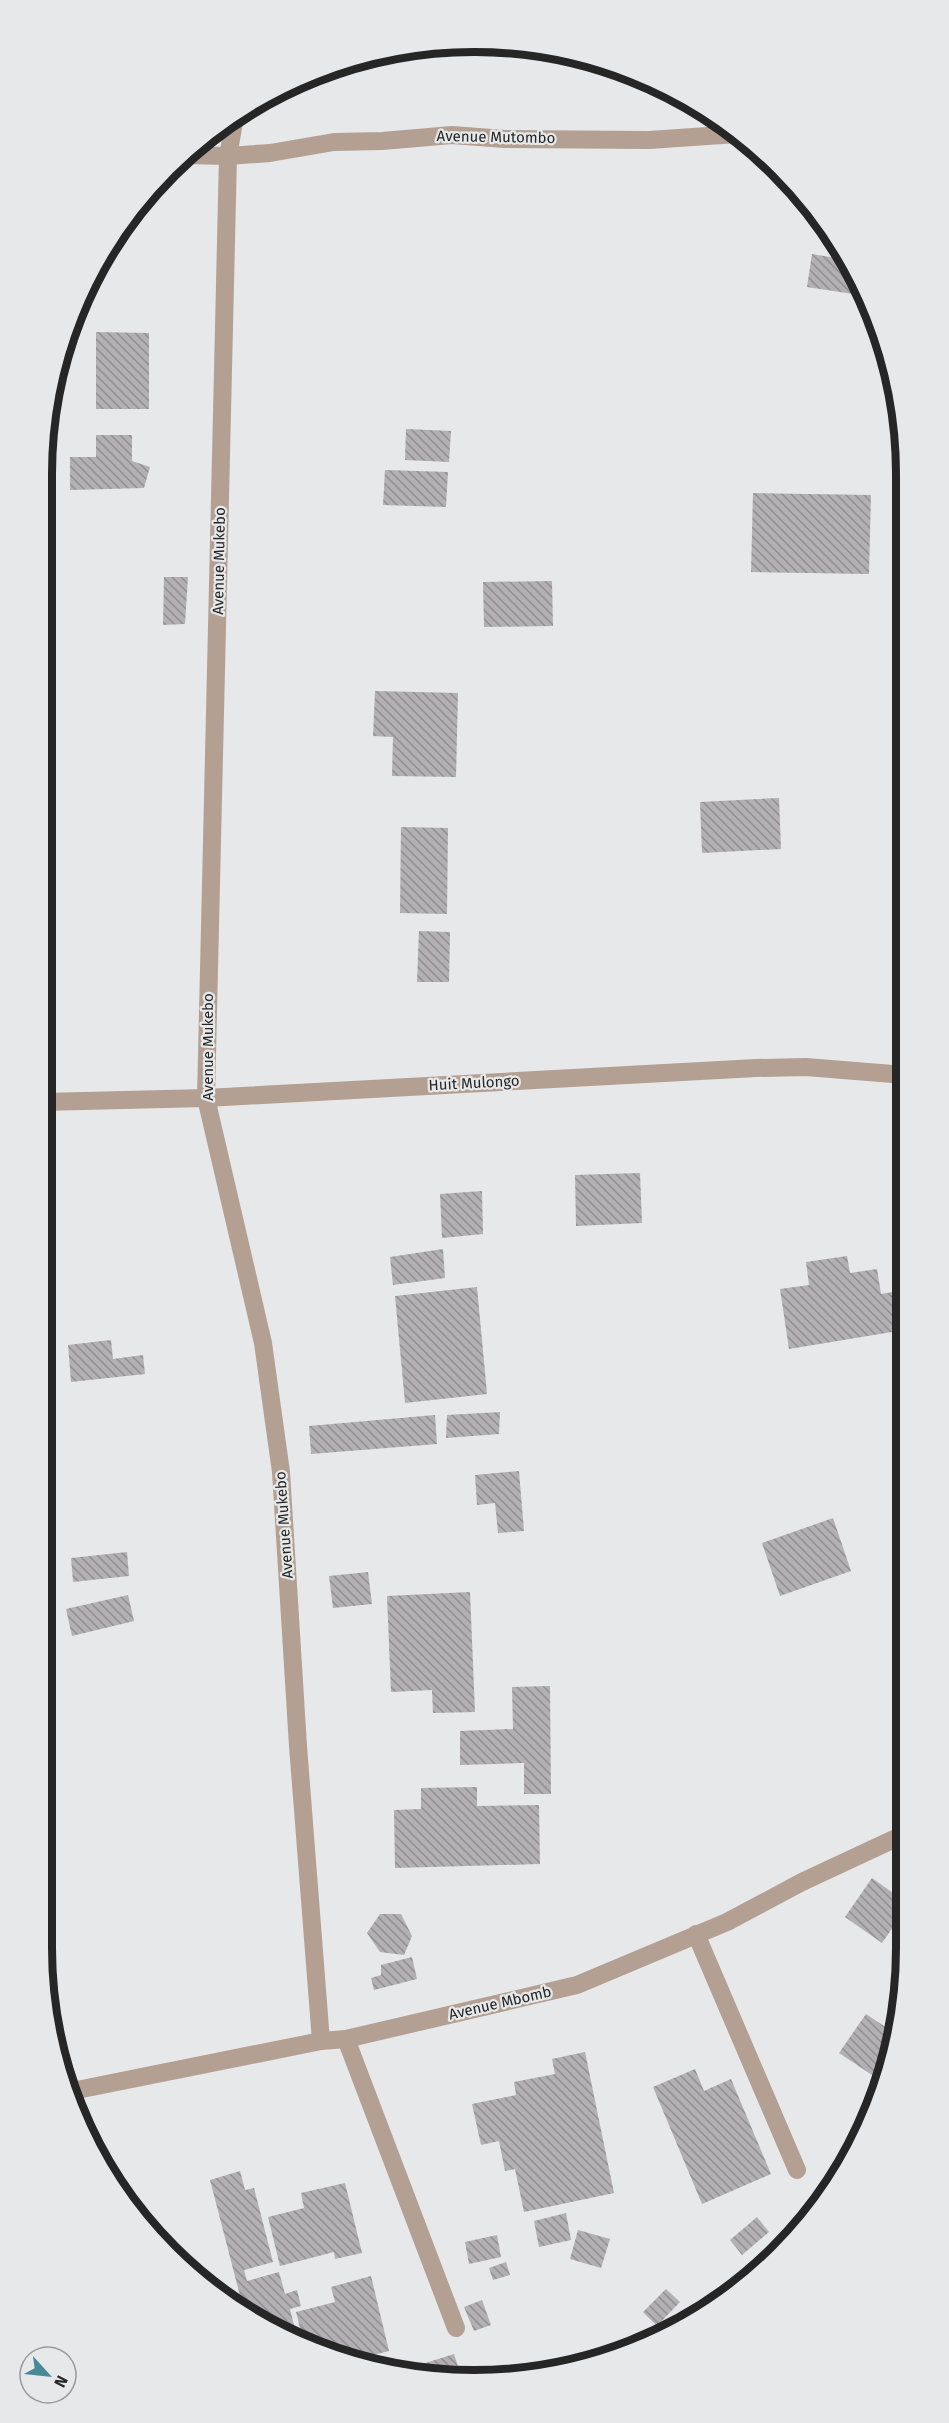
<svg xmlns="http://www.w3.org/2000/svg" width="949" height="2423" font-family="'Fira Sans',sans-serif">
<style>
.building{fill:url(#building-back-hatch)}
.lines{fill:none;stroke-linecap:round;stroke-linejoin:round}
.minor{stroke:#b3a093;stroke-width:18}
.labels{text-anchor:middle;dominant-baseline:central;stroke-width:4.5;stroke-linejoin:round;paint-order:stroke}
.street-label{font-size:15px;fill:#262627;stroke:#e6e8ea}
.rim{fill:none;stroke:#262627;stroke-width:8}
</style>
<defs>
<pattern id="building-back-hatch" width="6" height="6" patternUnits="userSpaceOnUse" patternTransform="scale(1.5)"><rect width="6" height="6" fill="#b2b0b2"/><path d="M-1 5l2 2M0 0l6 6M5-1l2 2" fill="none" stroke="#918f91"/></pattern>
</defs>
<rect width="100%" height="100%" fill="#e6e8ea"/>
<g class="building">
<path d="M336,65L337,74L317,73Z"/>
<path d="M838,246L863,284L866,296L807,287L812,254L836,258Z"/>
<path d="M96,332L149,333V409H96Z"/>
<path d="M406,429L451,431L449,462L405,460Z"/>
<path d="M96,435H132V461L150,467L144,488L70,490V457H96Z"/>
<path d="M385,470L448,472L446,507L383,505Z"/>
<path d="M753,493L871,495L869,574L751,572Z"/>
<path d="M164,577H188L185,624L163,625Z"/>
<path d="M552,581L553,626L484,627L483,582Z"/>
<path d="M375,691L458,693L456,777L392,776L393,737L373,736Z"/>
<path d="M779,798L781,849L702,853L700,802Z"/>
<path d="M401,827L448,828L447,914L400,913Z"/>
<path d="M419,931L450,932L449,982H417Z"/>
<path d="M640,1173L642,1223L576,1226L575,1175Z"/>
<path d="M482,1191L483,1234L442,1238L440,1194Z"/>
<path d="M443,1249L445,1278L393,1285L390,1257Z"/>
<path d="M847,1256L850,1273L877,1269L881,1294L898,1291L904,1330L789,1349L780,1289L809,1285L806,1262Z"/>
<path d="M477,1287L487,1394L405,1403L395,1296Z"/>
<path d="M111,1340L113,1359L143,1355L145,1374L71,1382L68,1345Z"/>
<path d="M500,1412L499,1434L446,1438L447,1415Z"/>
<path d="M435,1415L437,1444L311,1454L309,1426Z"/>
<path d="M906,1418V1456H905L895,1422Z"/>
<path d="M519,1471L524,1531L498,1533L495,1503L477,1505L475,1475Z"/>
<path d="M46,1513L47,1540H42V1514Z"/>
<path d="M833,1518L851,1571L780,1596L762,1543Z"/>
<path d="M127,1552L129,1576L73,1582L71,1558Z"/>
<path d="M368,1572L372,1604L333,1608L329,1576Z"/>
<path d="M470,1592L475,1712L433,1713L432,1690L391,1692L387,1596Z"/>
<path d="M128,1595L134,1621L72,1636L66,1609Z"/>
<path d="M550,1686L551,1794H524V1763L460,1765V1731L513,1729L512,1687Z"/>
<path d="M477,1787V1806L539,1805L540,1864L395,1868L394,1810L421,1809V1788Z"/>
<path d="M872,1878L907,1903V1907L882,1943L845,1917Z"/>
<path d="M380,1914H401L412,1936L404,1955L380,1952L367,1933Z"/>
<path d="M412,1957L417,1979L374,1990L371,1978L381,1975V1965Z"/>
<path d="M866,2014L890,2030L898,2018L892,2061L884,2083L839,2053Z"/>
<path d="M585,2052L614,2193L524,2212L515,2169L505,2171L499,2141L481,2145L472,2104L516,2095L514,2082L555,2074L552,2059Z"/>
<path d="M695,2069L704,2091L731,2079L771,2174L702,2204L653,2087Z"/>
<path d="M240,2171L245,2190L254,2188L273,2262L244,2270L247,2281L279,2272L285,2294L297,2290L301,2306L290,2309L295,2329L280,2333L259,2323L244,2311L210,2180Z"/>
<path d="M345,2183L362,2253L335,2259L334,2252L280,2266L268,2217L304,2208L301,2193Z"/>
<path d="M566,2213L571,2240L539,2247L534,2221Z"/>
<path d="M757,2217L769,2232L742,2255L730,2240Z"/>
<path d="M578,2230L610,2239L601,2268L570,2259Z"/>
<path d="M497,2235L501,2257L469,2264L465,2242Z"/>
<path d="M506,2262L510,2275L493,2280L489,2268Z"/>
<path d="M371,2276L389,2351L350,2361L336,2358L304,2344L296,2312L335,2302L331,2287Z"/>
<path d="M666,2289L680,2302L657,2326L643,2312Z"/>
<path d="M482,2300L491,2325L474,2331L464,2307Z"/>
<path d="M694,2304L704,2314L664,2335H663Z"/>
<path d="M454,2354L461,2376L418,2377L397,2372Z"/>
</g>
<g class="lines">
<g class="minor">
<path d="M235,117L228,156L206,1098L263,1343L281,1472L298,1746L321,2041"/>
<path d="M184,155L228,156L270,153L334,142L382,141L452,135L505,139L649,140L737,134"/>
<path d="M902,1075L905,979"/>
<path d="M42,1102L206,1098L756,1068L806,1067L905,1075"/>
<path d="M696,1934L797,2170"/>
<path d="M346,2039L456,2328"/>
<path d="M67,2092L321,2041L346,2039L577,1985L727,1922L802,1882L907,1833"/>
</g>
</g>
<g class="labels">
<g class="street-label">
<text transform="translate(496 137) rotate(1)">Avenue Mutombo</text>
<text transform="translate(219 561) rotate(-89)">Avenue Mukebo</text>
<text transform="translate(208 1047) rotate(-90)">Avenue Mukebo</text>
<text transform="translate(474 1083) rotate(-3)">Huit Mulongo</text>
<text transform="translate(284 1525) rotate(-94)">Avenue Mukebo</text>
<text transform="translate(500 2003) rotate(-13)">Avenue Mbomb</text>
</g>
</g>
<path d="M0 0H949V2423H0ZM474 52H474A422 422 0 0 1 896 474V1948A422 422 0 0 1 474 2370H474A422 422 0 0 1 52 1948V474A422 422 0 0 1 474 52Z" fill="#e6e8ea" fill-rule="evenodd"/>
<path class="rim" d="M474 52H474A422 422 0 0 1 896 474V1948A422 422 0 0 1 474 2370H474A422 422 0 0 1 52 1948V474A422 422 0 0 1 474 52Z"/>
<g transform="translate(48 2375) rotate(117)"><circle r="28" fill="#e6e8ea" stroke="#999a9c" stroke-width="1.5"/>
<path d="M0-4.5L10 22L0 15L-10 22Z" fill="#468a98"/>
<text y="-9" font-size="16" font-weight="bold" text-anchor="middle" fill="#262627">N</text>
</g>
</svg>
